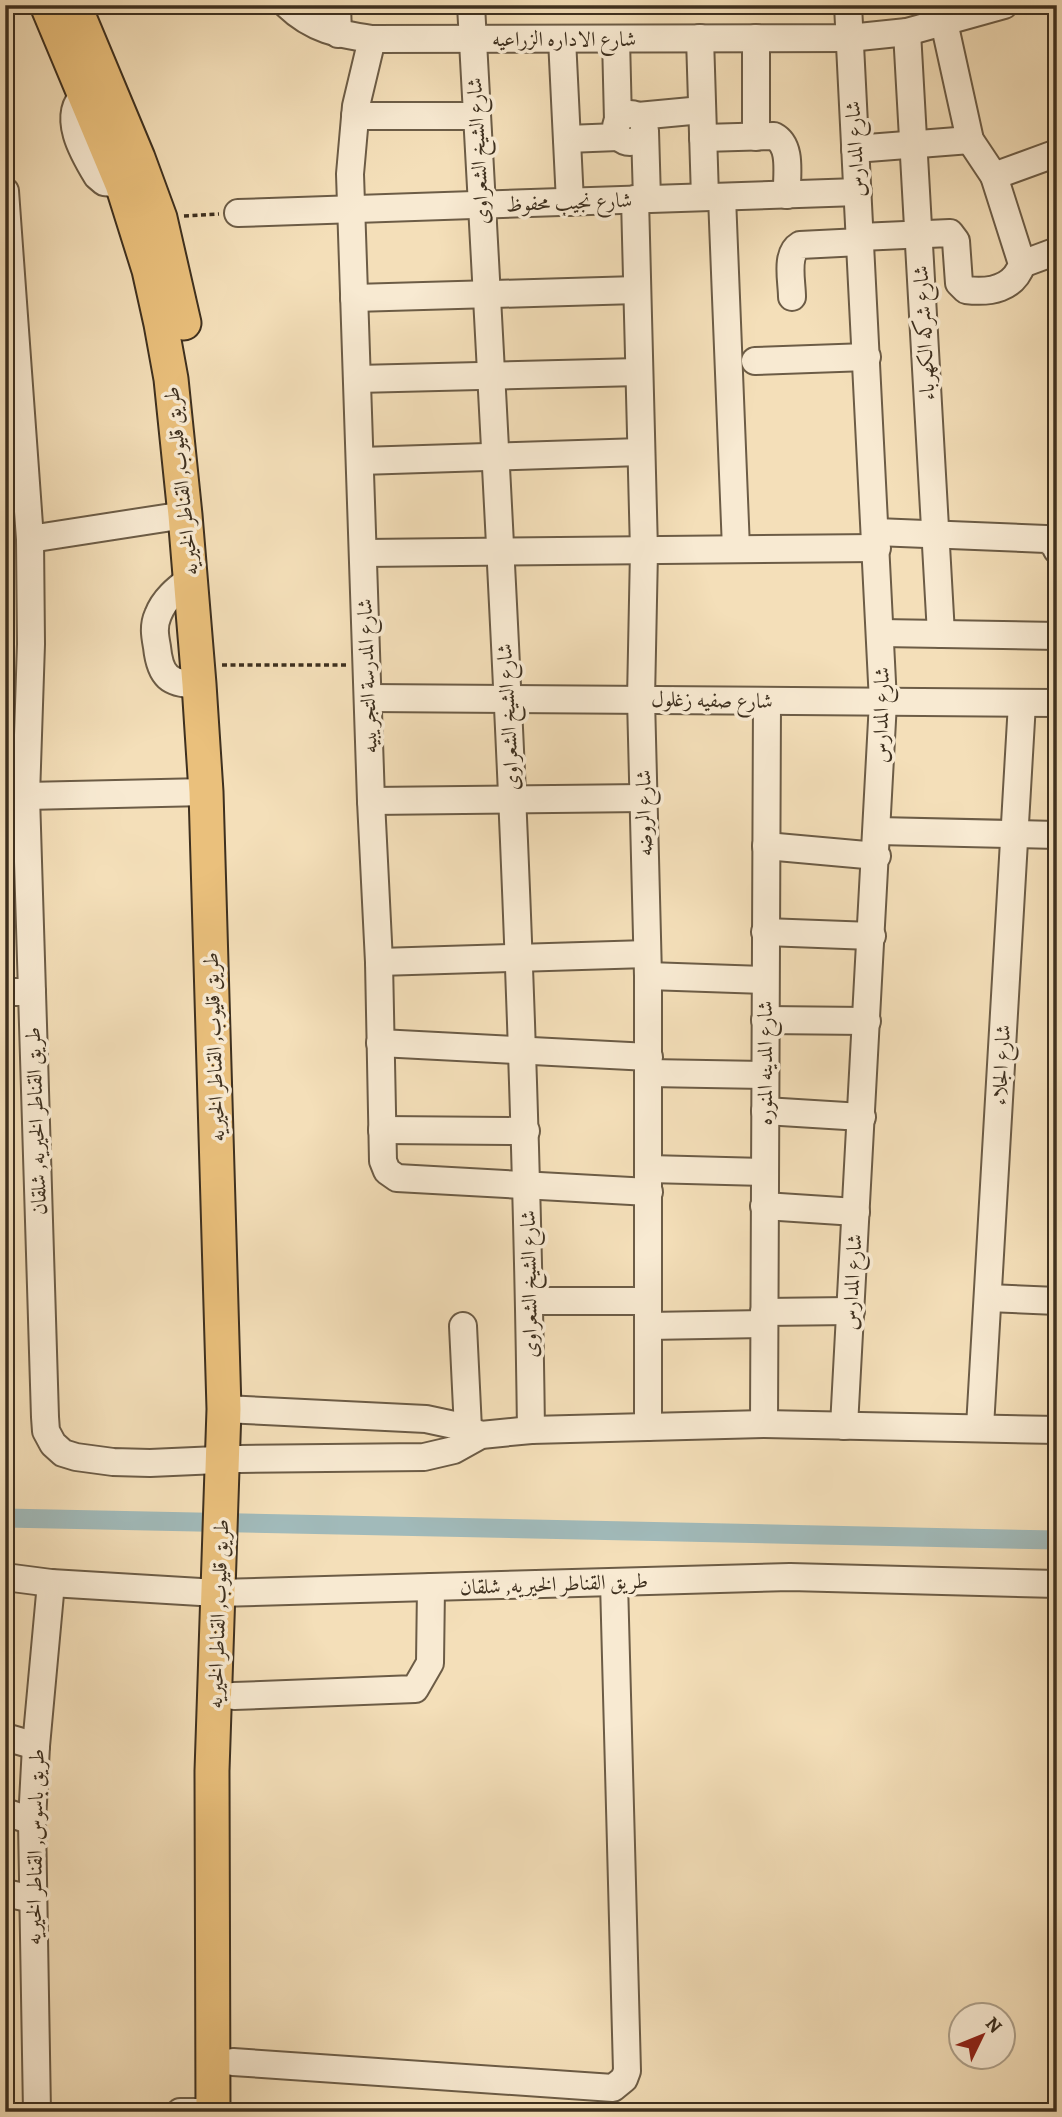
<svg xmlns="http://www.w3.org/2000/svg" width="1062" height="2117" font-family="Alegreya,Amiri,serif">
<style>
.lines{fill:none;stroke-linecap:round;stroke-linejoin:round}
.canal{stroke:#a1baba;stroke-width:19}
.minor-casing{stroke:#6c5c46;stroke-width:30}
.major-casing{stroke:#3e301f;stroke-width:37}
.path{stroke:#3e301f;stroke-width:3.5;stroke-dasharray:5 3.5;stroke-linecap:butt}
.minor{stroke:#f8ead2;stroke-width:26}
.major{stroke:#eac07c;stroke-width:33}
.labels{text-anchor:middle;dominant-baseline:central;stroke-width:7;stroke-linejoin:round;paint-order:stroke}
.street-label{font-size:21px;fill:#3e301f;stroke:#f8ead2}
</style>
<rect width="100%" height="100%" fill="#f4dfb9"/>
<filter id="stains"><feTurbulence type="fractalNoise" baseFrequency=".00286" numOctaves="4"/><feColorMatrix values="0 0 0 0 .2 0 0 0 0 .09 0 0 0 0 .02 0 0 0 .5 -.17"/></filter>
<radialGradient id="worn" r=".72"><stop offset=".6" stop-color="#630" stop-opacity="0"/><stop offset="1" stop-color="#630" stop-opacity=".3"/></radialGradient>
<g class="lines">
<path class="canal" d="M5,1518L1057,1540"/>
<defs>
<g id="minor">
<path d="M287,5C313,30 338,34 372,39L849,38L907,32L1004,5"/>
<path d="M337,5L338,34"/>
<path d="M471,5C497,480 525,954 531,1430"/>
<path d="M907,32L941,634"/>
<path d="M700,38L705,197"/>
<path d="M372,39L356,106L350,174L371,801L379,962L383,1161L387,1171L397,1178L649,1192"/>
<path d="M562,39L570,202"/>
<path d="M616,39L618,121"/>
<path d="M85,94C61,116 83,153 97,176L104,182L122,184"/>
<circle cx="630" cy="128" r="14"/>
<path d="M355,116H477"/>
<path d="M638,116L702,110"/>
<path d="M645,131L647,199"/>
<path d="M756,137V38"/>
<path d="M703,138L774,136C793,146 786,176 787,195"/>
<path d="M567,139L618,137"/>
<path d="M855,149L970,140"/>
<path d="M994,176L1057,153"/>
<path d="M5,191L30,539L31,644L26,796L45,1417L46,1431L53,1444L63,1453L76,1457L113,1462L150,1463L240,1459L424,1457L454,1450L481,1435L531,1430L764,1424L1057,1430"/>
<path d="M722,197L736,549"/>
<path d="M635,199L644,551L641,699L648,976V1427"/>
<path d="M238,213L858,192"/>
<path d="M860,237L950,233L956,241L959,283L966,290C990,293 1014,289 1022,264L994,176L970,140L944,22"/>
<path d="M1022,264L1057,251"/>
<path d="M792,297C792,281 785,254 800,245L860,242"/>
<path d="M354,298L637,290"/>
<path d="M755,361L867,357"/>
<path d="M357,379L639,372"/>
<path d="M360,461L641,452"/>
<path d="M876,532L1046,539L1054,544L1057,550"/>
<path d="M30,539L185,515"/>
<path d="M363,553L877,548"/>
<path d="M190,579C177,589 164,599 158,615C153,626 155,636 157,647C160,676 169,685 199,684"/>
<path d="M881,633L1057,636"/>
<path d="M368,698L1057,703"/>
<path d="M26,796L206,792"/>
<path d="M371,801L644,798"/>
<path d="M878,831L1057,835"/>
<path d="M766,846L877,856"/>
<path d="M765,932L872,936"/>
<path d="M379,962L647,954"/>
<path d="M648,976L765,980"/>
<path d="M5,992H32"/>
<path d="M765,1020L867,1021"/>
<path d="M380,1043L649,1057"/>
<path d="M649,1073L765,1075"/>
<path d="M765,1111L862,1117"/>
<path d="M382,1130L526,1131"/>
<path d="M649,1169L764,1172"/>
<path d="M764,1206L856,1212"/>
<path d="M988,1298L1057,1301"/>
<path d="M529,1301H648"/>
<path d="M764,1312L851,1311"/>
<path d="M463,1326L468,1429"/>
<path d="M648,1326L764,1324"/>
<path d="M224,1409L426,1419L454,1425L481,1435"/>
<path d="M764,1424L767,701"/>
<path d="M844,1426L883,702L848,5"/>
<path d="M980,1427L1022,703"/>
<path d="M5,1577L51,1583L217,1593L790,1577L1057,1584"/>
<path d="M234,1696L415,1689L430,1663L431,1587"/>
<path d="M5,1737L36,1746"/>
<path d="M5,1812L32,1821"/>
<path d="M5,1893L33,1899"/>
<path d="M233,2062L613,2088L624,2079L627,2071L614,1582"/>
<path d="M37,2112L32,1821L36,1746L51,1583"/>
<path d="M180,2112H219"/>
</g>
<g id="major">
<path d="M47,5L122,184L149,270L161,324L171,379L185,515L199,684L206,792L224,1409L212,1771L213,2112"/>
<path d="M74,5L138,158L160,218L184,323"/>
</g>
</defs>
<use href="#minor" class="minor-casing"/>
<use href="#major" class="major-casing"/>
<g class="path">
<path d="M184,216L219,214"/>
<path d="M222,665H347"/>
</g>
<use href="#minor" class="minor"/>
<use href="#major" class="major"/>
</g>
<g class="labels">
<g class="street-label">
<text x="564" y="39">شارع الاداره الزراعيه</text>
<text transform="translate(855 149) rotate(-93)">شارع المدارس</text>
<text transform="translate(478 151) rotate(-93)">شارع الشيخ الشعراوى</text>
<text transform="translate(569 202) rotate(-2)">شارع نجيب محفوظ</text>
<text transform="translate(924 333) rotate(-93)">شارع شركه الكهرباء</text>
<text transform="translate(181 481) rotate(-96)">طريق قليوب, القناطر الخيريه</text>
<text transform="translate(367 676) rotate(-92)">شارع المدرسة التجريبيه</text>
<text transform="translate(712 700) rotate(1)">شارع صفيه زغلول</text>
<text transform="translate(881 715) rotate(-89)">شارع المدارس</text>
<text transform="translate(508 717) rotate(-93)">شارع الشيخ الشعراوى</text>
<text transform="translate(644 813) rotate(-91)">شارع الروضه</text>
<text transform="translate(214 1047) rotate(-92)">طريق قليوب, القناطر الخيريه</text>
<text transform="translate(765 1063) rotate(-90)">شارع المدينه المنوره</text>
<text transform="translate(1001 1065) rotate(-87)">شارع الجلاء</text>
<text transform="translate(36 1121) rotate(-92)">طريق القناطر الخيريه, شلقان</text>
<text transform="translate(852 1282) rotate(-87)">شارع المدارس</text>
<text transform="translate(529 1284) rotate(-91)">شارع الشيخ الشعراوى</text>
<text transform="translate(554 1584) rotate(-2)">طريق القناطر الخيريه, شلقان</text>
<text transform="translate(218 1614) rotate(-88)">طريق قليوب, القناطر الخيريه</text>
<text transform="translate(35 1847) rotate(-89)">طريق باسوس, القناطر الخيريه</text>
</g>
</g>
<rect width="1062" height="2117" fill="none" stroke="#f4dfb9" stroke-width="28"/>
<rect x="7" y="7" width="1048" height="2103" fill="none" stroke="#3e301f" stroke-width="3.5"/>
<rect x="14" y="14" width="1034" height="2089" fill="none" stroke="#3e301f" stroke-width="2"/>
<g transform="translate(982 2036) rotate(47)"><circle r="33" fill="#f8ead2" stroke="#aea08a" stroke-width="2"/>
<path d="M0-5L12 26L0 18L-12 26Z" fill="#8f2418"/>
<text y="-10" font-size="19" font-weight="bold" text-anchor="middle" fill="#3e301f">N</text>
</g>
<rect width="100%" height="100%" filter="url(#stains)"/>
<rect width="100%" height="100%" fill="url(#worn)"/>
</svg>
